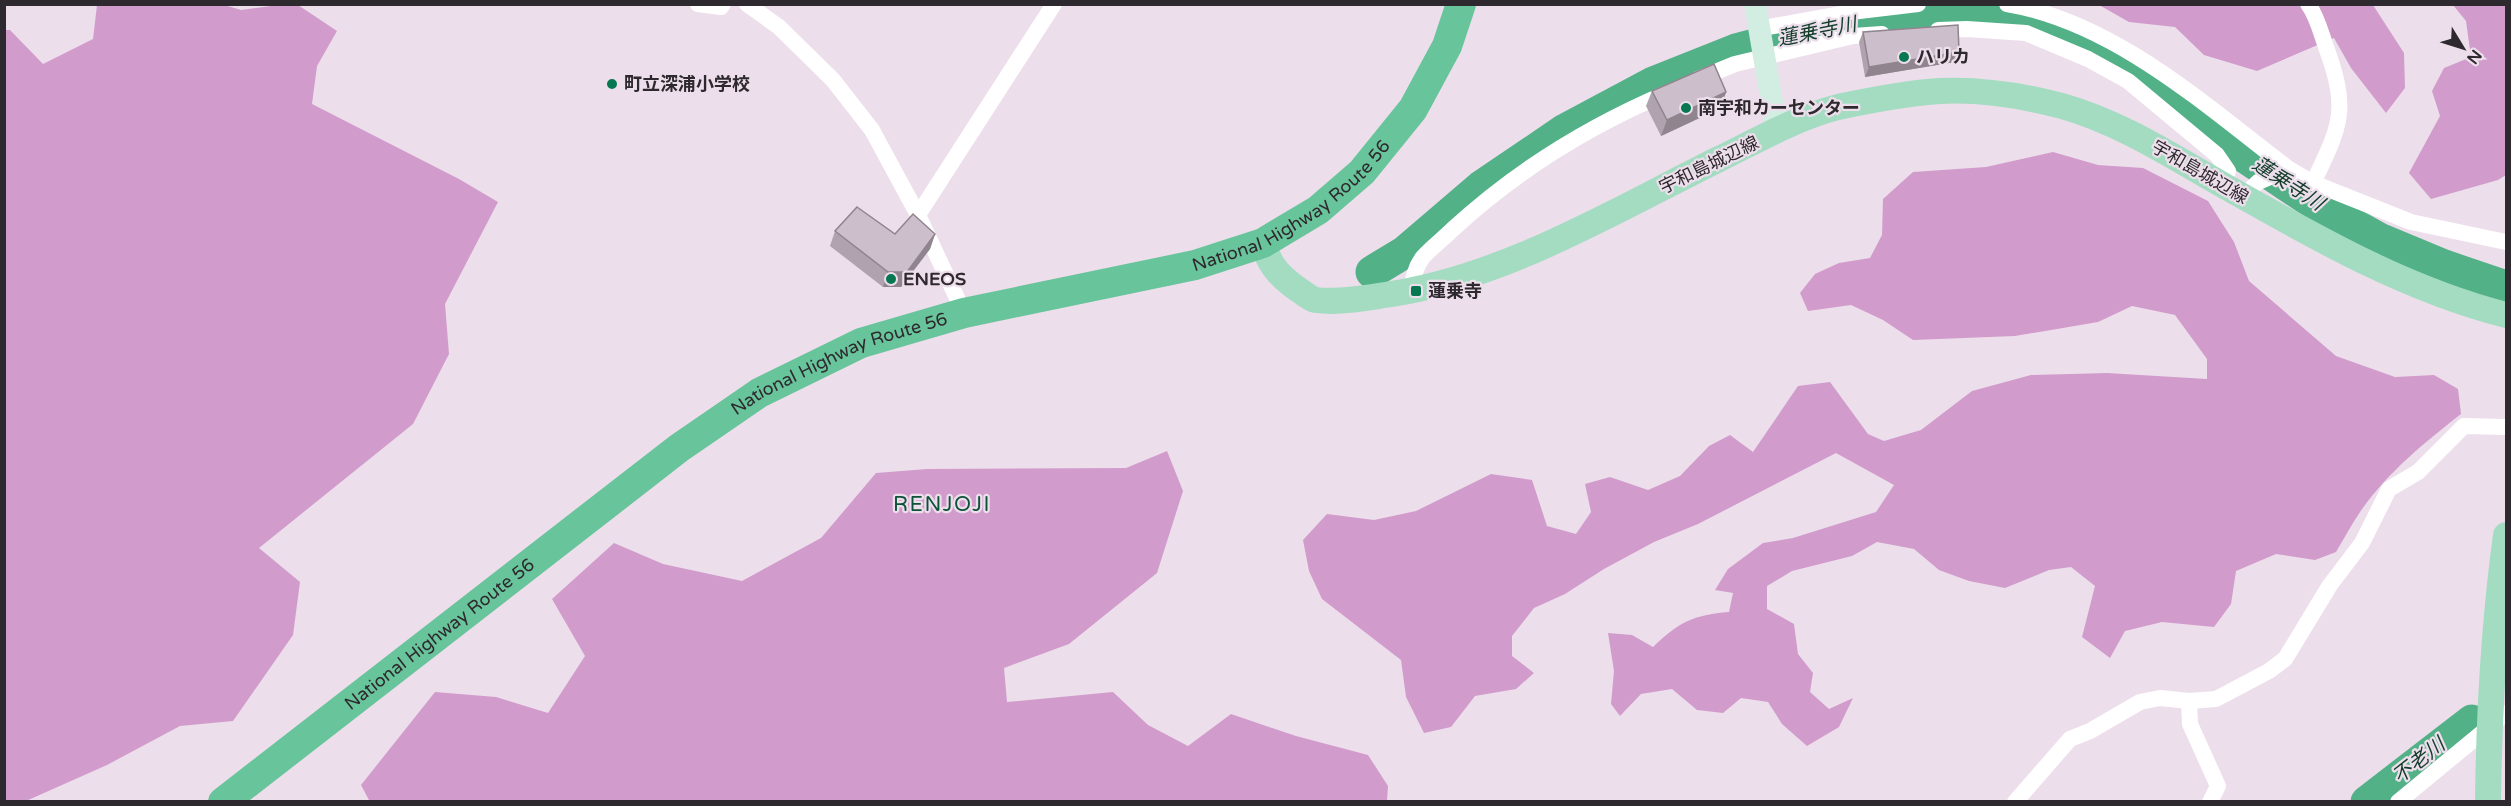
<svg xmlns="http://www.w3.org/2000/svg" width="2511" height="806" font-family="'Varela Round','Noto Sans JP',sans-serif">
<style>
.green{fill:#d19ccc}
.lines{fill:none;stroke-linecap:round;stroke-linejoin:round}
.river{stroke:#52b187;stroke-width:33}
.street{stroke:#fff;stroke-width:16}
.secondary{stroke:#d2ede1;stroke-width:22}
.primary{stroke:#a4dcc2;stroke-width:26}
.highway{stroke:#68c49a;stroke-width:30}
.wall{fill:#b0a3af}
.shaded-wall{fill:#90858e}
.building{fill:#cdbecb;stroke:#90858e;stroke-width:1.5}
.poi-dot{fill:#077751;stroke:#eddeeb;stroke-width:2}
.labels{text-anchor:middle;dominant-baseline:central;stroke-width:4.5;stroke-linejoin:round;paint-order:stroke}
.poi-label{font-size:18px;font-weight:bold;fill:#2e292e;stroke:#eddeeb;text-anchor:start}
.street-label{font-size:18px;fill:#2e292e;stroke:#eddeeb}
.water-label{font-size:20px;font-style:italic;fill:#143d2c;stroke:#eddeeb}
.quarter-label{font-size:21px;letter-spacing:1.5px;fill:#0c5238;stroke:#eddeeb}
</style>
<rect width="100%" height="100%" fill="#eddeeb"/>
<g class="green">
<path d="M221,4L241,10L279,5H298L337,31L317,66L312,104L459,179L498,202L445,304L449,354L413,424L259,548L300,582L293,635L233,721L180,726L107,765L26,801H5V30H10L43,64L93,39L97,5Z"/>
<path d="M2099,5H2373L2404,53L2405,88L2386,113L2351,68L2334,38L2257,71L2204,55L2175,27L2129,22Z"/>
<path d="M2453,5H2506V175L2498,180L2431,199L2409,173L2440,116L2432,91L2444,68L2471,57L2466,21Z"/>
<path d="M2053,152L2098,165L2143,168L2208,201L2234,242L2249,281L2336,356L2395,377L2434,375L2458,389L2461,414C2424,443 2387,473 2360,512C2351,525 2344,539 2336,552L2315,560L2276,554L2236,571L2231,604L2214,627L2162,622L2125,631L2110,658L2082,637L2095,586L2071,567L2049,570L2005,588L1969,581L1939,570L1914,549L1877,542L1852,556L1792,571L1767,586V609L1794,624L1798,654L1813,673L1810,692L1829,709L1853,698L1839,727L1807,746L1782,724L1768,702L1741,698L1723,713L1697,710L1672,689L1641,694L1620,716L1611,704L1614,671L1608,633L1632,635L1653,647C1679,622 1693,615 1729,612L1733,593L1715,590L1728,569L1763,543L1793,538L1876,512L1894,485L1836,453L1698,524L1654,542L1604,569L1565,594L1534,608L1512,636V656L1534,673L1516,689L1475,696L1451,727L1424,733L1406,697L1401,660L1322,599L1309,571L1303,540L1327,514L1374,520L1416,511L1491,474L1532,480L1547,526L1576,534L1591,512L1585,484L1610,477L1648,490L1680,476L1709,446L1730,435L1753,452L1798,386L1830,382L1868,434L1884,441L1921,430L1972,391L2031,375L2107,373L2207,379V359L2175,315L2132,306L2098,322L2015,336L1913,340L1883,320L1851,305L1808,311L1800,293L1815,274L1839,263L1870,258L1882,235L1883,199L1913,172L1986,167Z"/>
<path d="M1167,451L1183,491L1157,573L1069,644L1004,668L1007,702L1113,692L1148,725L1188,746L1231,714L1296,736L1368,755L1388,786L1387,801L370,802L361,785L435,692L496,697L548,713L585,656L552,599L614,543L663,564L742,581L821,538L876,473L927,469L1126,468Z"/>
</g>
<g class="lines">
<g class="river">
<path d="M1372,272L1405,252L1481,187L1565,130L1653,83L1736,50L1808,31L1896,18L1977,14L2020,17L2076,38L2116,58L2244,156L2314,203L2379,239L2444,266L2506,287"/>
<path d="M2367,802L2472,721"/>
</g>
<g class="street">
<path d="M698,4L721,7L723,4"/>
<path d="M747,4L779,27L833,80L872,130L918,215L964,313"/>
<path d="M2007,4C2114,22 2205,105 2289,169L2313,183L2411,222L2506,242"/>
<path d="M2308,4C2317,16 2321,33 2326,47C2349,110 2341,125 2313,183"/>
<path d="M1758,29L1851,12L1918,4"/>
<path d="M1938,30L1967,29L2026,33L2088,59L2128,81L2217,155L2228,171L2223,185"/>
<path d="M1698,79L1735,64L1853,36L1882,34"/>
<path d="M2243,196L2258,182L2289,169"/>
<path d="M918,215L1054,4"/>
<path d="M1411,291C1413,279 1415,267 1423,257C1432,247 1444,238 1453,229C1516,171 1591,125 1669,92"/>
<path d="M2189,701L2190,724L2218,786L2210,802"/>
<path d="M2015,802L2070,739L2090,731L2140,702L2160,698L2189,701L2216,699L2269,671L2285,659L2330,585L2362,543L2389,489L2418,472L2464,426L2506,427"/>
<path d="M2398,802L2506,713"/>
</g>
<path class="secondary" d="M1755,4L1777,131"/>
<g class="primary">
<path d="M1263,243C1269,265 1280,277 1299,290C1304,293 1310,299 1316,300C1336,303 1365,298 1385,295C1504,278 1612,212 1719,159C1756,141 1798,117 1838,107C1871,100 1906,93 1940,91C1979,89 2024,96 2062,106C2119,122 2170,155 2221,184C2313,236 2404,289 2506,315"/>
<path d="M2488,802C2489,713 2494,623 2506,535"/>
</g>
<path class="highway" id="s1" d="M223,802L679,448L759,393L861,343L964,313L1195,265L1263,243L1318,210L1362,172L1413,109L1447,46L1461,4"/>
</g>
<g class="wall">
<path d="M1863,32L1955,62L1865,77L1859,42Z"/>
<path d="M1652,91L1726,92L1721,108L1661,136L1646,106Z"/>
<path d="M835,231L895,234H935L930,249L901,287H883L830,246Z"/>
</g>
<g class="shaded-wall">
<path d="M1959,52L1955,62L1865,77L1869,67Z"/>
<path d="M1726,92L1721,108L1661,136L1667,120Z"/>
<path d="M935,234L930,249L901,287H883L888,272Z"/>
</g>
<g class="building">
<path d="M1958,25L1959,52L1869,67L1863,32Z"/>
<path d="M1714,64L1726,92L1667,120L1652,91Z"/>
<path d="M857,207L895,234L913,214L935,234L907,272H888L835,231Z"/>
</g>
<g class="poi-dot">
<circle cx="1904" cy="57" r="6"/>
<circle cx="612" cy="84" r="6"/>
<circle cx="1686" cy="108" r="6"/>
<circle cx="891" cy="279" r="6"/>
<rect x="1410" y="285" width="12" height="12" rx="3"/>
</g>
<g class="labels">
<g class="poi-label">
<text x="1916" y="57">ハリカ</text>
<text x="624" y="84">町立深浦小学校</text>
<text x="1698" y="108">南宇和カーセンター</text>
<text x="903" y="279">ENEOS</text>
<text x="1428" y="291">蓮乗寺</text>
</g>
<g class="street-label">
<text transform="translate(1709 165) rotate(-26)">宇和島城辺線</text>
<text transform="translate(2200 172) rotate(30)">宇和島城辺線</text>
<text stroke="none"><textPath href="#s1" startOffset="1246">National Highway Route 56</textPath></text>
<text stroke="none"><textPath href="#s1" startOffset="760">National Highway Route 56</textPath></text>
<text stroke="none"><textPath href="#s1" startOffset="274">National Highway Route 56</textPath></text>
</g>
<g class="water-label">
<text transform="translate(1817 32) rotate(-11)">蓮乗寺川</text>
<text transform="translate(2288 184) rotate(33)">蓮乗寺川</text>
<text transform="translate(2419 761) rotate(-38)">不老川</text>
</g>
<g class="quarter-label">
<text x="942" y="504">RENJOJI</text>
</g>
</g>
<rect width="2511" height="806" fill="none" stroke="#2e292e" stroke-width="12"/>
<g transform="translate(2463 48) rotate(128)" stroke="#eddeeb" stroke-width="4.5" paint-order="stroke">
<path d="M0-4.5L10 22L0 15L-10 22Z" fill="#2e292e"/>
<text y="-9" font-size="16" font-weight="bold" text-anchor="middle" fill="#2e292e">N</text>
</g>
</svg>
